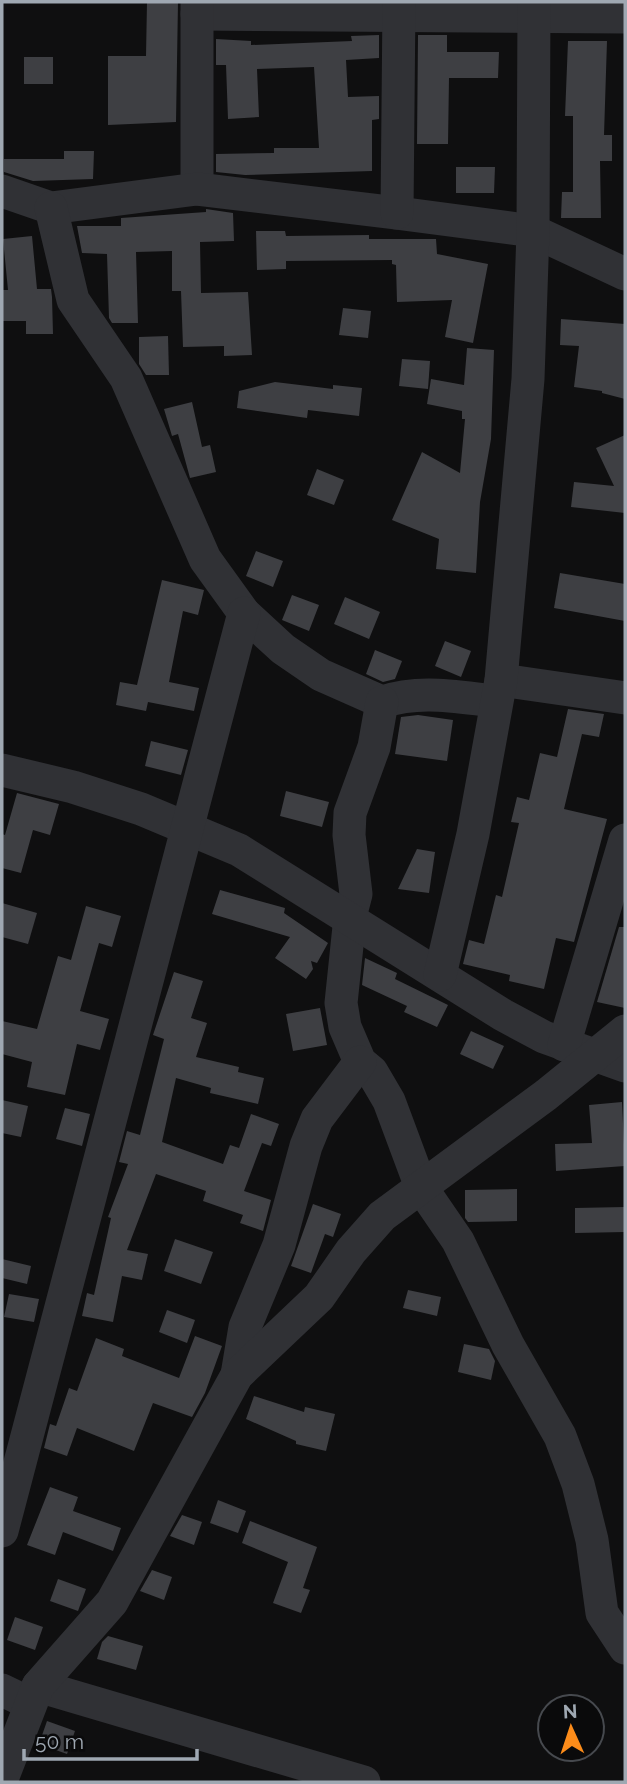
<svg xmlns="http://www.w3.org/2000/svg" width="627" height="1784" font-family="Raleway,sans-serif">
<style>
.building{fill:#3e3f43}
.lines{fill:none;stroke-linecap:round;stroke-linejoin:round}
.minor{stroke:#303135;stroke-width:33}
</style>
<rect width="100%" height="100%" fill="#0f0f10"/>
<g class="building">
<path d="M147,2H178L176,122L108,125V56H146Z"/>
<path d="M379,35V58L346,60L348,97L379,96V119L372,120V171L245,175L216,172V154L274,153V148H319L314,67L257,69L259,117L228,119L226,65H216V39L251,41V45L352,41L351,36Z"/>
<path d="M418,35H447V52H499L498,78H449L448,144H417Z"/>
<path d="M568,41H607L604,135H612V161H600L601,218H561L562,192H573V116H565Z"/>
<rect x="24" y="57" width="29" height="27"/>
<path d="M64,151H94L93,179L33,181L4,172V159H64Z"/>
<path d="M456,167H495L494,193H456Z"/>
<path d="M206,209L233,213L234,241L200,242L201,293L248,292L252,355L224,356V346L183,347L181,291H172V251L136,252L138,323H112L109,318L107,254L82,253L77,226H121V218L206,212Z"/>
<path d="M256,231H285L286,236L369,235V239H436L437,254L488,264L473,343L445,337L452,300L397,302L396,265L392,264V260L286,261V269L257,270Z"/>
<path d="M32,236L37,289H51L52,297L53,334H26V321H2V290H8L3,239Z"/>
<path d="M343,308L371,311L368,338L339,335Z"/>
<path d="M561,319L625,324V399L602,393V391L574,387L579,346L560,345Z"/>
<path d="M168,336L169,375H146L139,364V337Z"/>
<path d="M467,348L494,350L491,439L480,502L476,573L436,569L439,539L392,520L422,452L460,473L465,419H462V411L427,404L431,379L464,385Z"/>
<path d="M402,359L430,361L428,389L399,386Z"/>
<path d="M275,382L333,389V385L362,388L359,416L308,410L307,418L237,408L239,391Z"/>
<path d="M192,402L202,447L210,445L216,472L190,478L178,434L172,436L164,409Z"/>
<path d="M625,435V513L571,507L574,482L614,486L596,448Z"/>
<path d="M317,469L344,480L334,505L307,495Z"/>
<path d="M256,551L283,561L273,587L246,576Z"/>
<path d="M560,573L625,584V621L554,608Z"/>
<path d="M162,580L204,590L198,615L183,611L169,682L199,688L194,711L148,702L146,711L116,705L120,682L137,685Z"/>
<path d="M292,595L319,605L309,631L282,620Z"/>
<path d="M345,597L380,612L369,639L334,624Z"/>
<path d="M445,641L471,651L461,677L435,666Z"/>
<path d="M375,650L402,661L395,679L383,682L366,674Z"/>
<path d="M568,709L604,714L599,737L582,734L564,809L607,819L574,942L556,938L544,989L509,981L510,975L463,964L469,940L484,944L496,895L502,897L519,823L511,822L517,797L529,800L540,753L557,757Z"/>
<path d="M418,715L453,720L447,761L395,754L401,717Z"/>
<path d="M151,741L188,750L181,775L145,766Z"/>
<path d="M286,791L329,802L322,827L280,816Z"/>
<path d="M17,793L59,804L50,835L33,830L21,873L2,868V834L5,835Z"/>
<path d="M417,849L435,852L429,893L398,889Z"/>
<path d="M220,890L285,908L284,913L328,943L317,963L311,961L313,969L306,979L275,958L290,937L212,914Z"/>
<path d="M2,903L37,913L28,944L2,937Z"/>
<path d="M86,906L121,916L112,947L99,943L80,1011L109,1019L100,1050L77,1044L65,1095L27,1087L32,1062L2,1054V1021L37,1029L58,956L71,960Z"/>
<path d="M619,927H625V1008L597,1002Z"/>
<path d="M365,958L397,973L395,979L448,1005L437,1027L404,1012L407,1006L362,985Z"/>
<path d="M174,972L203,981L191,1018L207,1023L196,1057L239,1067L238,1072L264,1078L258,1104L210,1093L211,1088L176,1078L162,1142L223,1164L230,1145L239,1148L251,1114L279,1124L271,1146L262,1143L244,1191L271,1200L263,1231L240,1223L243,1215L203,1201L206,1191L156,1174L127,1250L148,1254L142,1280L122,1276L113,1322L82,1316L87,1293L94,1295L111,1218L108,1217L128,1164L119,1162L127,1131L140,1135L164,1039L153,1035Z"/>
<path d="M320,1008L327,1045L293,1051L286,1014Z"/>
<path d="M471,1031L504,1046L493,1069L460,1054Z"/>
<path d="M2,1100L28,1106L21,1137L2,1133Z"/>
<path d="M622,1102L625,1166L556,1171L555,1144L592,1143L589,1105Z"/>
<path d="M65,1108L90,1114L82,1146L56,1139Z"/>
<path d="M517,1189V1221L468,1222L465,1218V1190Z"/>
<path d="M313,1204L341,1214L333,1237L325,1234L311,1273L291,1266Z"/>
<path d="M625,1207V1232L575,1233V1208Z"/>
<path d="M175,1239L213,1252L201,1284L164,1271Z"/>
<path d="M2,1259L31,1266L27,1284L2,1278Z"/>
<path d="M408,1290L441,1297L437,1316L403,1308Z"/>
<path d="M9,1294L39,1299L34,1322L4,1317Z"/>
<path d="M167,1310L195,1320L187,1343L159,1332Z"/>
<path d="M195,1336L222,1346L205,1393L192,1417L153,1403L134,1451L77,1428L67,1456L44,1448L50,1424L56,1426L69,1388L77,1391L96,1338L124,1349L122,1356L179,1378Z"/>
<path d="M464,1344L489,1349L495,1361L491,1380L458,1372Z"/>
<path d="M254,1396L304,1412L305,1407L335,1414L326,1451L296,1444V1441L246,1419Z"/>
<path d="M50,1487L78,1497L73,1511L121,1528L113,1551L63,1532L55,1555L27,1545Z"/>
<path d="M218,1500L246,1511L238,1533L210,1523Z"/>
<path d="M182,1515L202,1522L194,1545L170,1536Z"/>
<path d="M250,1521L317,1547L303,1588L310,1590L301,1613L273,1603L288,1562L242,1543Z"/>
<path d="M152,1570L172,1577L164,1600L140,1591Z"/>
<path d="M58,1579L86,1589L78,1611L50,1601Z"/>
<path d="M15,1617L43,1627L35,1650L7,1640Z"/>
<path d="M108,1636L143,1646L136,1670L97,1659L102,1642Z"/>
<path d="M47,1721L75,1731L67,1754L39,1744Z"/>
</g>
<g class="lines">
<g class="minor">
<path d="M197,14L625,17"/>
<path d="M197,189V2"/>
<path d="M2,191L51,208L197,189L397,213L533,231L625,274"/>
<path d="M51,208L73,300L126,378L205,559L244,613L283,649L321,675L382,702C420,689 457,697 496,701"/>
<path d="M397,213L399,2"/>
<path d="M501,680L625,698"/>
<path d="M382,702L374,747L350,813L349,835L356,894L350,917L341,1003L345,1027L360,1062L372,1072L389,1101L421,1187L458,1241L508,1345L560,1436L578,1484L592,1540L602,1613L625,1648"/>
<path d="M2,770L73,787L141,809L239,850L503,1015L544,1037L625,1066"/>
<path d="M440,975L473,834L501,680L528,379L533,231L534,2"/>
<path d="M564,1045L625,840"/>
<path d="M237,1375L245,1327L279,1245L306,1146L317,1119L360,1062"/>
<path d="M2,1531L244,613"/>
<path d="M38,1686L364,1782"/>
<path d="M2,1690L29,1703"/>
<path d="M2,1779L38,1686L112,1602L237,1375L319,1297L351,1251L382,1216L546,1095L625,1031"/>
</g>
</g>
<rect width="627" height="1784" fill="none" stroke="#9fa8b2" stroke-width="7"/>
<g transform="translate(571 1728) rotate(357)"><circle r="33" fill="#0a0a0b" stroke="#46494e" stroke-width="2"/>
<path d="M0-5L12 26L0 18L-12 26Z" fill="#fc8c1a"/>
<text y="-10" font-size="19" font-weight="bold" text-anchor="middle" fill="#9fa8b2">N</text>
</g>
<path d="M24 1749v10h173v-10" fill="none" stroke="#9fa8b2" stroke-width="3.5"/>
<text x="35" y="1749" font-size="21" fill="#9fa8b2" stroke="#0a0a0b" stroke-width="5" paint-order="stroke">50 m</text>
</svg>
